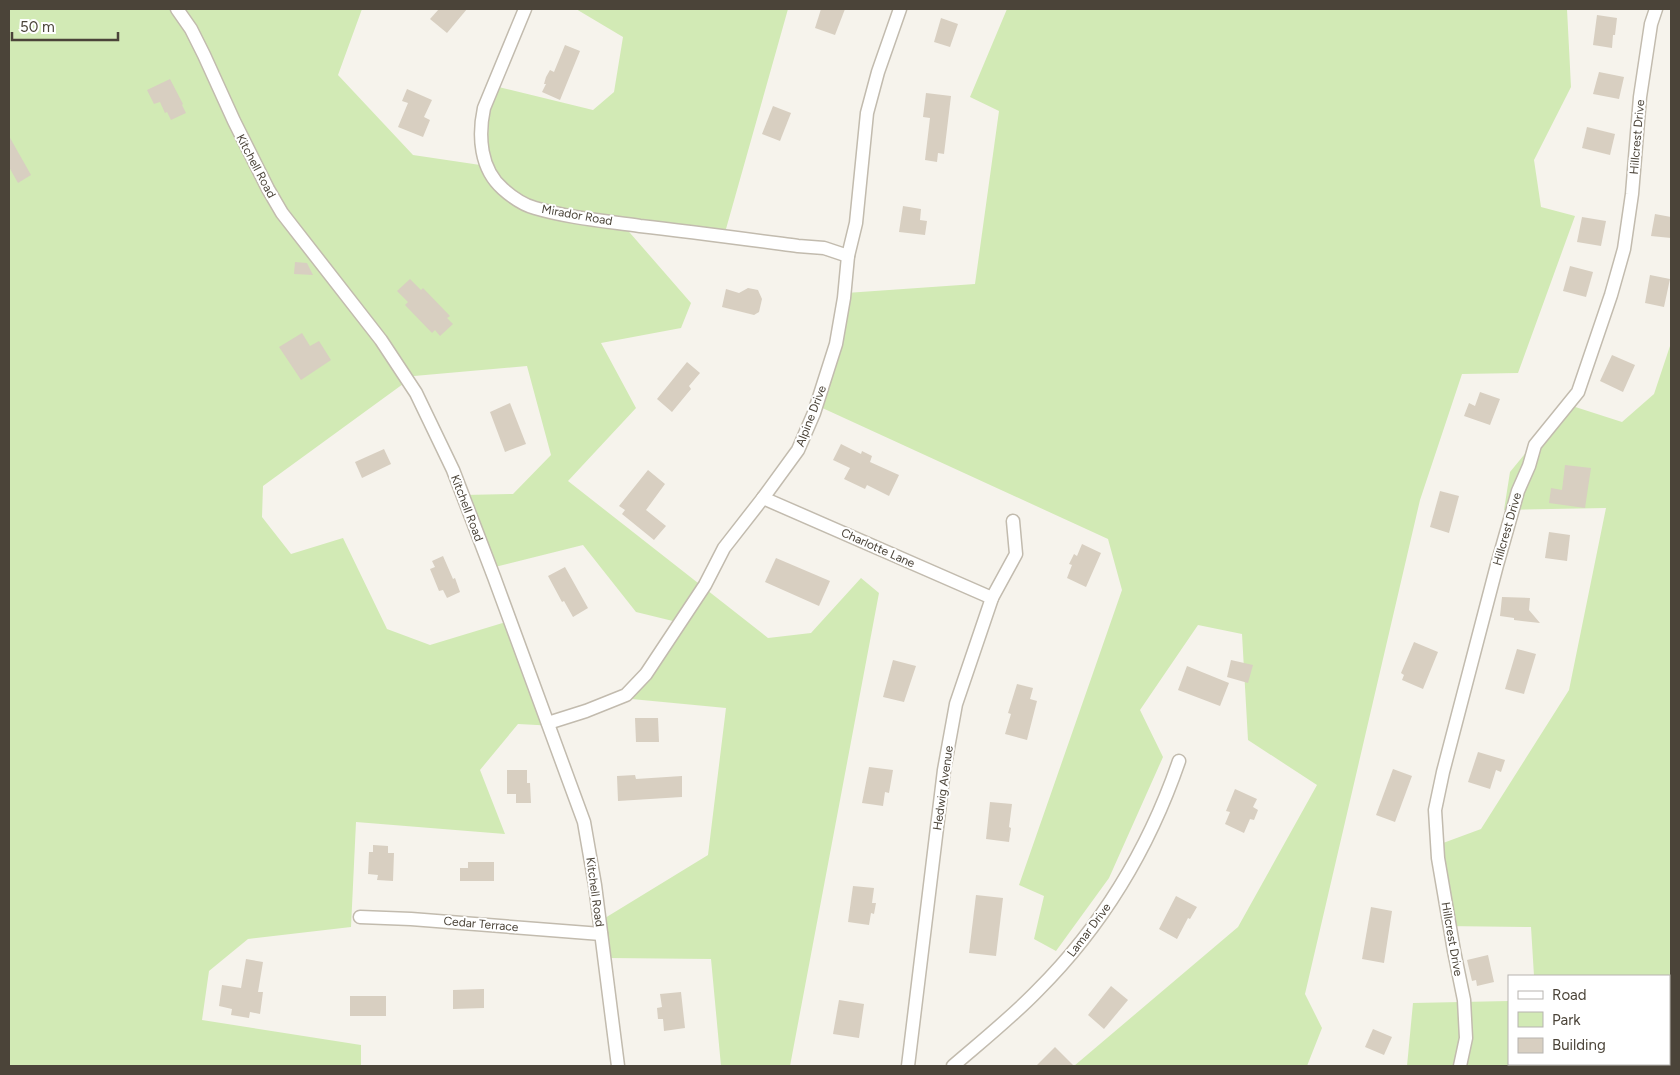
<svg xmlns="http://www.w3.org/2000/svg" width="1680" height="1075" font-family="Figtree,sans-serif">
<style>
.green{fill:#d2eab5}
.building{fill:#d8cfc1}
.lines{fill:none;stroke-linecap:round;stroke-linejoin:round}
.street-casing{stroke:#c2bbae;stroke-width:15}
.street{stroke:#fff;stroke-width:12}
.labels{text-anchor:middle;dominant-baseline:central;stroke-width:4;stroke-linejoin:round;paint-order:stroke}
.street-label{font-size:12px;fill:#4b4439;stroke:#fff}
</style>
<rect width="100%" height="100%" fill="#f6f3ec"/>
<g class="green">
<path d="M9,9H362L338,75L413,155L487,166L490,85L593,110L614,92L623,37L576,9H788L724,236L617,218L691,303L681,328L601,343L636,408L568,481L768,638L811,633L861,578L879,593L790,1066H721L711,959L609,958L605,918L708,855L726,708L621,698L677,622L636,612L583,545L495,567L464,495L513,494L551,455L527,366L414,376L263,486L262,517L291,554L343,538L387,629L430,645L516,619L556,726L518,724L480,770L505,834L356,822L351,927L248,939L209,971L202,1020L361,1045V1066H9Z"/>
<path d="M1007,9H1567L1571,87L1534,160L1541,207L1575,216L1518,373L1462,374L1420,500L1305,994L1322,1028L1307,1066H1074L1238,927L1317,785L1248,740L1242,634L1198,625L1140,710L1163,757L1109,878L1056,951L1034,939L1044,896L1019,885L1122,590L1108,539L818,406L846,293L975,284L999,111L970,97Z"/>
<path d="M1671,343V1066H1407L1413,1003L1509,1001V1064H1669V976H1534L1531,927L1443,926L1435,846L1481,829L1569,690L1606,508L1504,510L1510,472L1566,404L1622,422L1654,394Z"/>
</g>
<g class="building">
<path d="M439,9H467L447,33L430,19Z"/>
<path d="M821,9H845L835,35L815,28Z"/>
<path d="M1597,15L1617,18L1615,35H1613L1612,48L1593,45Z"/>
<path d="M941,18L958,24L950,47L934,42Z"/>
<path d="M565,45L580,51L560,100L542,92L546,84H544L546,77L550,70L554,72Z"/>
<path d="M1599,72L1624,77L1619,99L1593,94Z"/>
<path d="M170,79L183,104L182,105L186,113L171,120L167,112L165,113L160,102L154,104L147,90Z"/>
<path d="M407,89L432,100L424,117L430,120L423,137L398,127L408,103L402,101Z"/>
<path d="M926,93L951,96L944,154L938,153L937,162L925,160L930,118L923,117Z"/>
<path d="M773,106L791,113L780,141L762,134Z"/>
<path d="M1587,127L1615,134L1610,155L1582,148Z"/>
<path d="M9,136L31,175L18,183L9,167Z"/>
<path d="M903,206L921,209L920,220L927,221L925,235L899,232Z"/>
<path d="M1655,214L1671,217V238L1651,236Z"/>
<path d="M1582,217L1606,221L1601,246L1577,242Z"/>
<path d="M295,262L307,263L313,275L294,274Z"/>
<path d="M1570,266L1593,272L1586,297L1563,291Z"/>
<path d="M1650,275L1670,279L1664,307L1645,303Z"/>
<path d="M410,279L421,290L423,288L450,316L447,318L453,324L440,336L435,330L432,333L405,305L408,302L397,291Z"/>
<path d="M748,288L758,290L762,299L759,312L754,315L722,307L726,289L739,293Z"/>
<path d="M302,333L310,346L319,341L331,360L301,380L279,347Z"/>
<path d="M1612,355L1635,365L1623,392L1600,381Z"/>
<path d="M687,362L700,373L689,386L691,389L672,412L657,399Z"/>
<path d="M1480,392L1500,399L1490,425L1464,416L1469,403L1475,406Z"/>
<path d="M510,403L526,444L505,452L490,412Z"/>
<path d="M841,444L861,454L862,451L872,456L870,462L899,475L889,496L867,485L865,489L844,479L850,468L833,460Z"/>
<path d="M384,449L391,464L362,478L355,462Z"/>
<path d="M1565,465L1591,468L1585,508L1549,503L1551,488L1562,490Z"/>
<path d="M648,470L665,484L646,510L666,526L654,540L622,514L625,510L619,506Z"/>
<path d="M1440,491L1459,496L1449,533L1430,527Z"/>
<path d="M1549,532L1570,535L1567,561L1545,558Z"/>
<path d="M1082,544L1101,553L1086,587L1067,578L1072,565L1069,564L1074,554L1077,556Z"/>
<path d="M443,556L453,579L455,578L460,592L447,598L443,590L439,591L430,569L435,567L432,561Z"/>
<path d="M776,558L830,581L819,606L765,582Z"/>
<path d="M565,567L588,608L573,617L564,601L562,602L548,576Z"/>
<path d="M1502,597L1530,598L1529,610L1540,623L1514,620V618L1500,616Z"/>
<path d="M1414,642L1438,652L1423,689L1402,680L1404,675L1401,673Z"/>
<path d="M1517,649L1536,654L1524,694L1505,689Z"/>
<path d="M893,660L916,666L904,702L883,697Z"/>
<path d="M1231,660L1253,665L1248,683L1227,677Z"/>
<path d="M1187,666L1229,683L1220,706L1178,690Z"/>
<path d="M1017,684L1033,688L1030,699L1037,701L1027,740L1005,734L1011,714L1008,713Z"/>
<path d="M635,718H658L659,742H636Z"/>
<path d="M1478,752L1505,760L1501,772L1496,770L1490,789L1468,782Z"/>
<path d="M869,767L893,770L889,793L885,792L883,806L862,803Z"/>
<path d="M1393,769L1412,776L1395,822L1376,815Z"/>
<path d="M507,770H527V783H530L531,803H516V794H507Z"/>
<path d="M635,775L636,779L682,776V797L618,801L617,776Z"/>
<path d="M1235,789L1257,799L1253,807L1258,810L1254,820L1250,819L1244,833L1225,824L1230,812L1226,811Z"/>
<path d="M990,802L1012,804L1009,827L1011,828L1009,842L986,839Z"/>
<path d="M373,845L388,846V853H394L393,881L377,880L378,875L368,874L369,852H373Z"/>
<path d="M468,862H494V881H460V868H468Z"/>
<path d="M853,886L874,888L872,903H876L874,914L871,913L869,925L848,922Z"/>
<path d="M976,895L1003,898L996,956L969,953Z"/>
<path d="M1176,896L1197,907L1190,919L1188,918L1177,939L1159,929Z"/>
<path d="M1371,907L1392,911L1384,963L1362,959Z"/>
<path d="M1488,955L1494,982L1477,986L1476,980L1472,981L1467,960Z"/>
<path d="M246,959L263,962L258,992H263L260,1014L250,1012L249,1018L231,1015L232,1009L219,1006L222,985L241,988Z"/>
<path d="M1111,986L1128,1000L1104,1029L1088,1015Z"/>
<path d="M484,989V1008L453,1009V990Z"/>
<path d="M681,992L685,1028L664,1031L663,1019H658L657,1008L662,1007L660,994Z"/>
<rect x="350" y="996" width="36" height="20"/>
<path d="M839,1000L864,1004L859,1038L833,1034Z"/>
<path d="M1373,1029L1392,1037L1384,1055L1365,1047Z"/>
<path d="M1055,1047L1074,1066H1036Z"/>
</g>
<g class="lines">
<defs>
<g id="street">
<path d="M177,9L191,29L204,55L234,121L268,189L282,213L381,340L416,393L453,470L494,577L584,822L595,885L618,1066"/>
<path d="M525,9L484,108C478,136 480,169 503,189C512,197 524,205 535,208C569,218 605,221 640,226C693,232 745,239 798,246L824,248L848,256"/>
<path d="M763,498L992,598"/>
<path d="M548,723L586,711L626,695L646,674L705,585L724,548L763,498L798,450L814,413L836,344L844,298L848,256L856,223L867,113L878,72L900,9"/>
<path d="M360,917L411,919L601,934"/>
<path d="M908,1066L944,770L956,704L992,598L1016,554L1013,521"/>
<path d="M953,1066C982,1041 1012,1017 1038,990C1103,925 1149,848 1179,761"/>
<path d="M1460,1066L1466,1038L1464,1000L1454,951L1438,858L1435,810L1443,772L1497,565L1518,491L1529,466L1535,445L1578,392L1611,295L1624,249L1632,194L1640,97L1651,24L1656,9"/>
</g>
</defs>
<use href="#street" class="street-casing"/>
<use href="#street" class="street"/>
</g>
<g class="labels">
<g class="street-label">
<text transform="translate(1637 137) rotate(-85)">Hillcrest Drive</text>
<text transform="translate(256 166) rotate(62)">Kitchell Road</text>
<text transform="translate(577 215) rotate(10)">Mirador Road</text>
<text transform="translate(811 416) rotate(-69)">Alpine Drive</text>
<text transform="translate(467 508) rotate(69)">Kitchell Road</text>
<text transform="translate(1507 529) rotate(-74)">Hillcrest Drive</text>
<text transform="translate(878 548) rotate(24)">Charlotte Lane</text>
<text transform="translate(943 788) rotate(-82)">Hedwig Avenue</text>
<text transform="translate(595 892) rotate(82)">Kitchell Road</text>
<text transform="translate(481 924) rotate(5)">Cedar Terrace</text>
<text transform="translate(1089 930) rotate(-53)">Lamar Drive</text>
<text transform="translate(1452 939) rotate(80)">Hillcrest Drive</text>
</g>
</g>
<rect width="1680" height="1075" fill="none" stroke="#4b4439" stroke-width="20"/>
<rect x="1508" y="975" width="162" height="90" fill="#ffffff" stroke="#b7b4b0"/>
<rect x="1518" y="991" width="25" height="8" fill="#ffffff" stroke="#b7b4b0"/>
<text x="1552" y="1000" font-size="15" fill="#4b4439">Road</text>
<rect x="1518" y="1012" width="25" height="15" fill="#d2eab5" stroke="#b7b4b0"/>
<text x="1552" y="1025" font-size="15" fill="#4b4439">Park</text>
<rect x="1518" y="1038" width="25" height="15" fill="#d8cfc1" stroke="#b7b4b0"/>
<text x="1552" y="1050" font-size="15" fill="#4b4439">Building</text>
<path d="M12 32v8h106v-8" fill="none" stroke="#4b4439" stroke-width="2.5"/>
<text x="20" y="32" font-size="15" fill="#4b4439" stroke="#ffffff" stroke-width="4" paint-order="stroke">50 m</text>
</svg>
